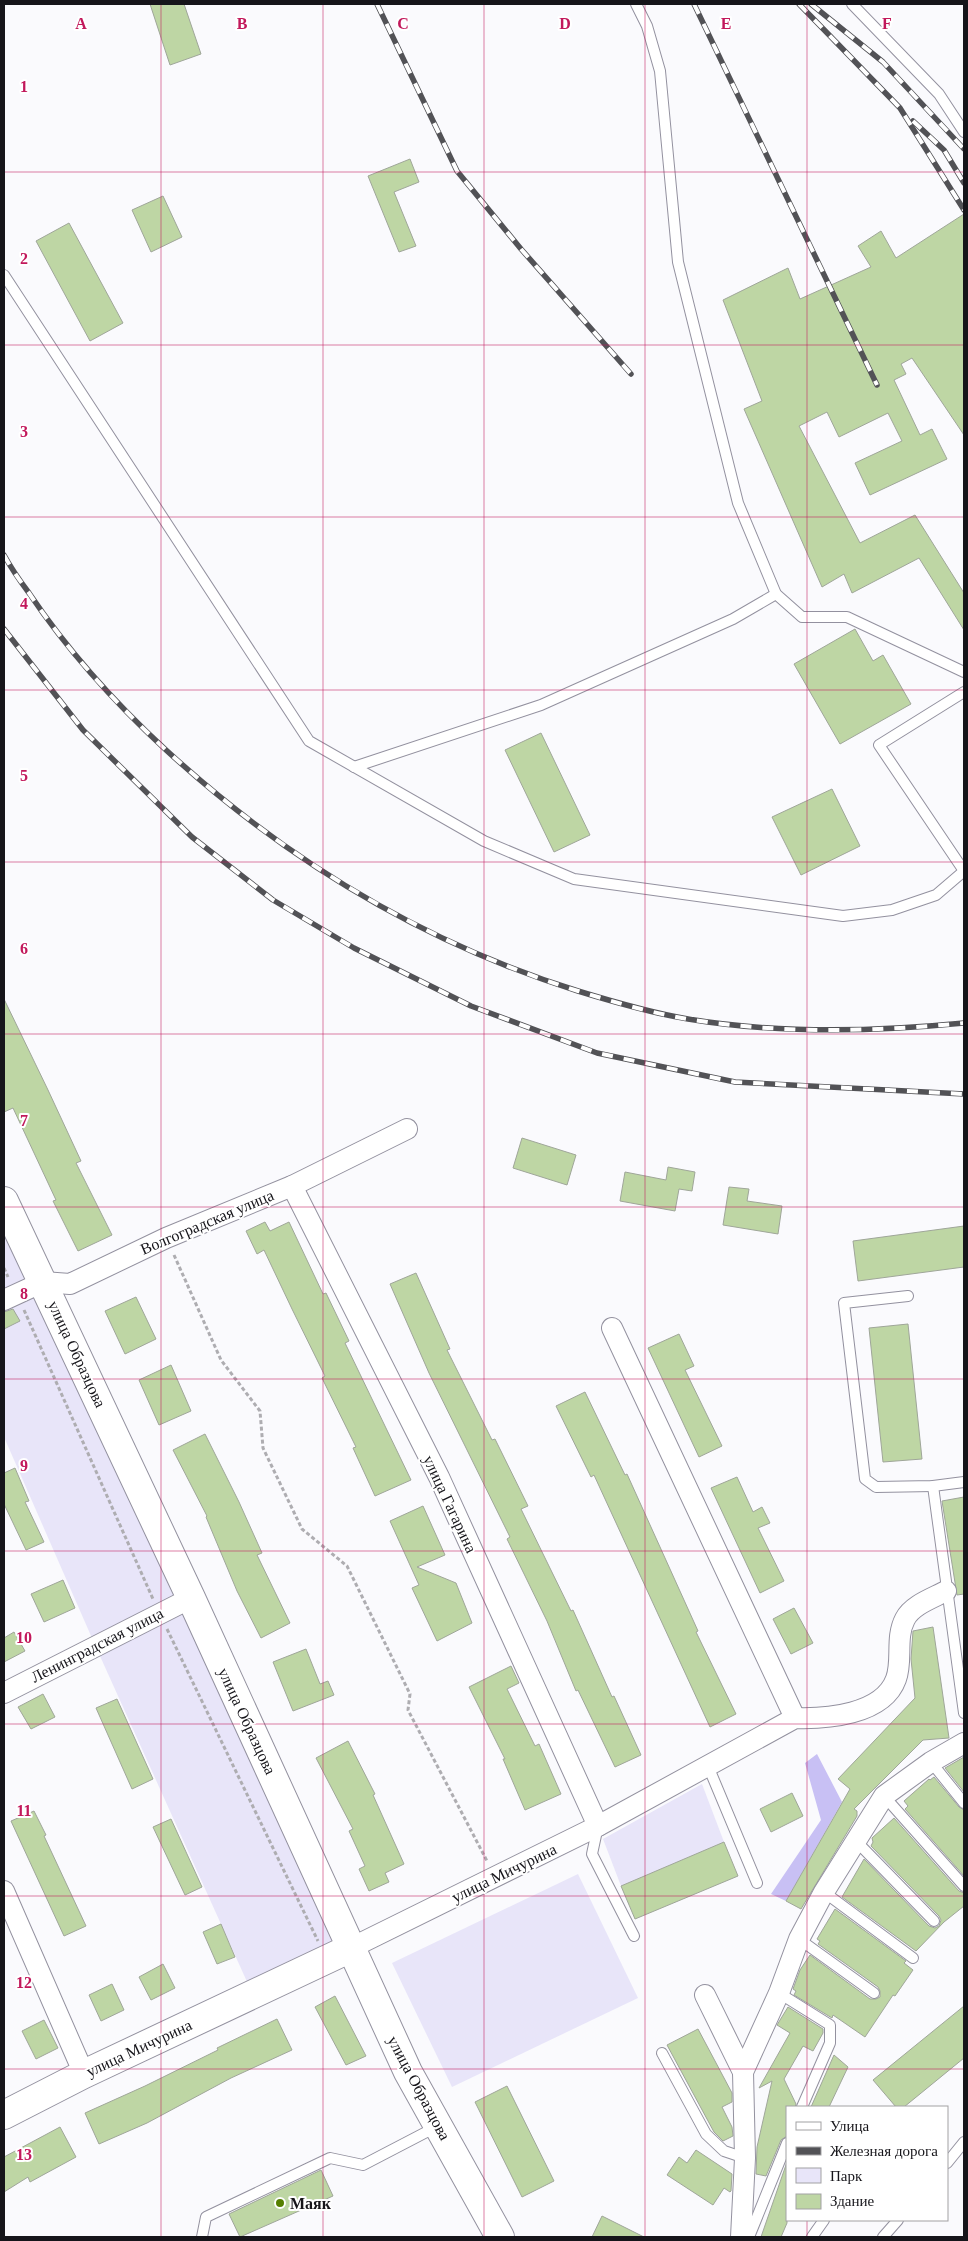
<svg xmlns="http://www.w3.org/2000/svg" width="968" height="2241" font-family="'Times New Roman',serif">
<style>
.green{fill:#e8e5f9}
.forest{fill:#c8c0f4}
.building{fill:#bed6a4;stroke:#9fa699}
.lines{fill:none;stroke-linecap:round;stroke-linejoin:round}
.lane-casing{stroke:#93919f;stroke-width:12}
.street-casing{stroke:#93919f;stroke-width:22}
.secondary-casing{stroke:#93919f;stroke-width:30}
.path{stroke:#aeadb1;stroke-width:3;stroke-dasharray:4 2.5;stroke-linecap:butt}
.lane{stroke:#fff;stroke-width:10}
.street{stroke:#fff;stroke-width:20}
.secondary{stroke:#fff;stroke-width:28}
.rail-casing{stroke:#525256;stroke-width:5.5}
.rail{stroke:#fff;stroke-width:4;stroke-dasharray:11;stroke-linecap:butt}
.grid{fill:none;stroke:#c2185b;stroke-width:1;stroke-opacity:0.55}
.poi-dot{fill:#557e00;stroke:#fff;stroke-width:2}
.labels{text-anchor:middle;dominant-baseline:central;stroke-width:4;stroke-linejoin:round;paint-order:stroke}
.street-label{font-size:16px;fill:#16151a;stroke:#fff}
.poi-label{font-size:16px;font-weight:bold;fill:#16151a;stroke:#fff;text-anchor:start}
.grid-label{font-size:16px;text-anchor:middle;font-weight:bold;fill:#c2185b;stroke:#fff;stroke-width:4;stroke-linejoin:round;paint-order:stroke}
</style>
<rect width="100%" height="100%" fill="#fafafd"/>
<g class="green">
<path d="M4,1201L351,1948L253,1995L95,1645L4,1437Z"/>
<path d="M702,1784L724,1842L621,1886L603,1839Z"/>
<path d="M578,1874L638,1998L452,2087L392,1963Z"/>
</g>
<path class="forest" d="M817,1754L842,1802L786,1901L771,1894L821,1820L805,1763Z"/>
<g class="building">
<path d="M150,4H184L201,54L170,65Z"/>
<path d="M410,159L419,182L394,192L416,246L399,252L368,176Z"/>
<path d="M163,196L182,237L151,252L132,210Z"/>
<path d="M964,214V435L912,358L901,364L906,374L894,380L920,435L932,429L947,459L870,495L855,463L902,441L888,413L839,437L827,412L799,426L860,543L915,515L964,593V630L919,558L852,593L844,574L822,587L744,409L762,401L723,300L788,268L800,299L871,267L858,246L881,231L896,258Z"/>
<path d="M69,223L123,323L90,341L36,241Z"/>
<path d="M855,629L873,661L883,655L911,704L840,744L794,664Z"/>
<path d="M541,733L590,835L554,852L505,750Z"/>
<path d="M832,789L860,846L801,875L772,817Z"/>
<path d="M4,999L48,1090L81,1161L76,1163L112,1235L78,1251L53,1201L56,1200L13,1108L4,1112Z"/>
<path d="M522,1138L576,1155L567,1185L513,1168Z"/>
<path d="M668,1167L695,1172L692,1191L679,1189L675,1211L620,1201L625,1172L666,1180Z"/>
<path d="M729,1187L749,1189L747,1201L782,1206L778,1234L723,1225Z"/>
<path d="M265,1222L270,1231L289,1222L323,1294L326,1293L349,1341L345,1343L411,1480L375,1496L353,1448L356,1447L322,1378L325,1376L292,1309L264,1250L257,1254L246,1231Z"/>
<path d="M964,1226V1267L858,1281L853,1241Z"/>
<path d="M416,1273L450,1349L447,1350L492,1440L495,1439L528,1506L521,1509L571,1611L573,1610L612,1697L614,1696L641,1755L615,1767L578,1690L576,1691L547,1621L507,1539L510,1537L429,1373L390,1284Z"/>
<path d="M136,1297L156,1339L125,1354L105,1311Z"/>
<path d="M13,1309L20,1321L4,1329V1312Z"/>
<path d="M908,1324L922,1459L883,1462L869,1328Z"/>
<path d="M679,1334L694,1366L685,1370L722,1446L699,1457L648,1348Z"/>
<path d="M171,1365L191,1411L159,1425L139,1380Z"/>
<path d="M585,1392L625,1475L627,1474L698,1631L696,1632L736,1714L710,1727L594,1475L591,1477L556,1406Z"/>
<path d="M205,1434L239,1502L262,1553L257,1555L290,1623L261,1638L237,1591L206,1517L207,1516L173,1450Z"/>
<path d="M15,1468L29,1501L25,1502L44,1542L26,1550L4,1504V1473Z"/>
<path d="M737,1477L753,1512L762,1507L770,1523L758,1528L784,1581L760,1593L711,1488Z"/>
<path d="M964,1497V1594L957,1595L942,1501Z"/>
<path d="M423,1506L445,1555L417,1567L456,1583L472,1623L437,1641L412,1588L419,1585L390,1521Z"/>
<path d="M63,1580L75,1608L44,1622L31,1594Z"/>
<path d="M794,1608L813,1643L791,1654L773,1619Z"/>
<path d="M933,1627L949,1738L923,1740L854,1809L857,1811V1816L801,1909L786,1901L850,1789L838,1779L915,1698L911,1659L913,1631Z"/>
<path d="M14,1632L25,1651L4,1662V1638Z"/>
<path d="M306,1649L320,1684L328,1681L334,1695L293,1711L273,1662Z"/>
<path d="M511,1666L519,1683L507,1689L535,1746L539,1744L561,1794L525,1810L503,1759H505L469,1687Z"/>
<path d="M43,1694L55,1717L31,1729L18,1707Z"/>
<path d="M117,1699L153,1779L132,1789L96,1708Z"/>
<path d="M348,1741L375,1794L373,1795L404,1864L385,1873L389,1882L369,1891L359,1869L365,1866L349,1831L353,1829L316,1758Z"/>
<path d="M964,1757V1792L945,1768Z"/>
<path d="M934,1777L959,1807L964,1810V1876L905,1809L908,1806L904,1801L929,1779L930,1780Z"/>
<path d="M792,1793L803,1816L771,1832L760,1809Z"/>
<path d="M34,1811L46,1835L44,1836L86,1926L64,1936L11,1821Z"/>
<path d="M894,1818L959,1891L964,1893V1906L944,1922L916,1951L842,1897L864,1859L929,1926L935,1928L939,1926L941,1920L939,1916L871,1846L873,1842L872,1838Z"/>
<path d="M171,1819L202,1887L185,1895L153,1827Z"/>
<path d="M724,1842L738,1876L635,1919L621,1886Z"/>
<path d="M835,1909L906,1961L904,1963L913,1970L895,1996L893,1995L865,2037L833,2015L832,2018L794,1995L796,1991L793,1989L800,1970L810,1955L870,1999H876L880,1997V1991L878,1987L818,1944L820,1941L817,1939Z"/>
<path d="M221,1924L235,1957L217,1964L203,1932Z"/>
<path d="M163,1964L175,1988L151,2000L139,1977Z"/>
<path d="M112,1984L124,2010L101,2021L89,1995Z"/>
<path d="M335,1996L366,2056L346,2065L315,2007Z"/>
<path d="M964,2006V2058L904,2107H896L873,2080Z"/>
<path d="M788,2007L823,2029V2033L813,2051L803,2046L784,2079L796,2104L795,2107H787V2136L781,2140L766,2176L756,2174L757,2147L772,2081L759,2088L790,2033L777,2025Z"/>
<path d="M277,2019L292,2050L231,2078L147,2123L99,2144L85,2113L145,2086L218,2050L217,2048Z"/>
<path d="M44,2020L58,2048L36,2059L22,2031Z"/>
<path d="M698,2029L732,2093V2102L722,2107L732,2127L733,2136L723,2141L714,2132L667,2045Z"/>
<path d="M834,2055L848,2067L829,2107H811Z"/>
<path d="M507,2086L554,2181L522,2197L475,2102Z"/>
<path d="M60,2127L76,2157L30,2182L28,2177L4,2192V2157Z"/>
<path d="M696,2150L732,2174L731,2191L730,2192L724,2188L713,2205L667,2175L679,2157L687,2163Z"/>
<path d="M787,2162V2223L781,2237H761Z"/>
<path d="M321,2170L333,2196L240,2237L229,2214Z"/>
<path d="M602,2216L644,2237H592Z"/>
</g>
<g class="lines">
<defs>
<g id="lane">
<path d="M636,4L647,26L660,71L678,262L738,503L776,594L802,617H847L964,672"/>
<path d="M852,4L939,94L964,132"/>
<path d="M4,275L309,741L484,841L574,879L843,916L892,910L936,895L964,871"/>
<path d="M354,767L541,705L733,619L776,594"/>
<path d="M964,871L879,745L964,692"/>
<path d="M908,1296L844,1303L865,1479L876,1487L933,1486L964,1482"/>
<path d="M933,1486L964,1713"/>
<path d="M931,1762L964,1803"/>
<path d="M708,1766L757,1883"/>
<path d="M884,1796L964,1886"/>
<path d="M598,1826L592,1854L634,1936"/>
<path d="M855,1840L934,1921"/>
<path d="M824,1892L913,1958"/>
<path d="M799,1939L874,1993"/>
<path d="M779,1993L830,2025V2043L802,2107"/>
<path d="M662,2053L706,2134L724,2151L745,2158"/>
<path d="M947,2163L964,2142"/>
<path d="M202,2237L206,2217L330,2158L363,2165L436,2127"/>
<path d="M749,2237L787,2143"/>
<path d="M812,2237L824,2220"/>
<path d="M883,2237L898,2220"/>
</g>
<g id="street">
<path d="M292,1186L439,1477L598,1826"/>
<path d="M4,1300L43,1282L70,1284L166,1238L292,1186L407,1129"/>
<path d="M612,1328L795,1718"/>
<path d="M4,1693L191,1598"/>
<path d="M4,1891L84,2074"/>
<path d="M351,1948L598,1826L795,1718C826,1719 883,1715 896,1679C903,1660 895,1638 905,1619C912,1605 933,1598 946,1591"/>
<path d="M705,1995L743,2072"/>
<path d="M741,2237L745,2158L743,2072L779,1993L799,1939L824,1892L884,1796L931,1762L964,1743"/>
</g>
<g id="secondary">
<path d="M4,1201L191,1598L408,2072L500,2237"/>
<path d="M4,2115L84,2074L351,1948"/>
</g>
</defs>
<use href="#lane" class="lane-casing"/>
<use href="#street" class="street-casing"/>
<use href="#secondary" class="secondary-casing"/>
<g class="path">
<path d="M174,1255L221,1360L260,1411L263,1448L302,1529L347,1566L410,1694L408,1710L487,1861"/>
<path d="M4,1268L8,1277"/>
<path d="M24,1310L153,1599"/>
<path d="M167,1629L318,1941"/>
</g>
<use href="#lane" class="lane"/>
<use href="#street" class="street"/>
<use href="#secondary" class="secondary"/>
<defs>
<g id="rail">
<path d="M377,4L457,171L521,249L631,374"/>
<path d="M694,4L877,385"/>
<path d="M799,4L900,108L964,210"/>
<path d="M811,4L883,62L964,149"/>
<path d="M913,121L944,150L964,183"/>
<path d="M4,555C11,568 20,581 29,593C68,651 115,703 166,750C285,859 424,943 578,991C614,1002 651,1013 688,1019C779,1034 872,1032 964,1023"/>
<path d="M4,629L83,730L192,837L273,900L354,948L471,1006L597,1053L735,1082L964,1094"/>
</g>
</defs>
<use href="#rail" class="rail-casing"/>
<use href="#rail" class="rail"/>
</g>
<path class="grid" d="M161,4V2237M323,4V2237M484,4V2237M645,4V2237M807,4V2107M4,172H964M4,345H964M4,517H964M4,690H964M4,862H964M4,1034H964M4,1207H964M4,1379H964M4,1551H964M4,1724H964M4,1896H964M4,2069H964M807,2220V2237"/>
<circle class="poi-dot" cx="280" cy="2203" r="5"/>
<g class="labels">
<g class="street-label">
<text transform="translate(207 1222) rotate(-23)">Волгоградская улица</text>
<text transform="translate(77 1354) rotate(65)">улица Образцова</text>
<text transform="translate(450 1504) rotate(65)">улица Гагарина</text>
<text transform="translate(97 1645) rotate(-27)">Ленинградская улица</text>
<text transform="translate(247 1721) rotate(65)">улица Образцова</text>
<text transform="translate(504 1873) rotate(-26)">улица Мичурина</text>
<text transform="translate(139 2048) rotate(-25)">улица Мичурина</text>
<text transform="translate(419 2088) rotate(62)">улица Образцова</text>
</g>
<g class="poi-label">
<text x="290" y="2203">Маяк</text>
</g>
</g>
<g class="grid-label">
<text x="81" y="29">A</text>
<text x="242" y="29">B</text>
<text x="403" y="29">C</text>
<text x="565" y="29">D</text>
<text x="726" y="29">E</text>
<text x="887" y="29">F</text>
<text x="24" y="92">1</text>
<text x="24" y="264">2</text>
<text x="24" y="437">3</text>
<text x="24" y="609">4</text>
<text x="24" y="781">5</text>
<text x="24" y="954">6</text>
<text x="24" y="1126">7</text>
<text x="24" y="1299">8</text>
<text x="24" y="1471">9</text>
<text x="24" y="1643">10</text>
<text x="24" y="1816">11</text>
<text x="24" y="1988">12</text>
<text x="24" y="2160">13</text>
</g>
<rect width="968" height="2241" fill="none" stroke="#16151a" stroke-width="10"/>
<rect x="786" y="2106" width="162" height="115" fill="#ffffff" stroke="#a2a1a3"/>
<rect x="796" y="2122" width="25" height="8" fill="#ffffff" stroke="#a2a1a3"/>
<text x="830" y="2131" font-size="15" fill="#16151a">Улица</text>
<rect x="796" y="2147" width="25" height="8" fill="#525256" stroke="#a2a1a3"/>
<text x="830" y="2156" font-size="15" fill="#16151a">Железная дорога</text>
<rect x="796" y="2168" width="25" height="15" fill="#e8e5f9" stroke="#a2a1a3"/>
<text x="830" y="2181" font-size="15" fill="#16151a">Парк</text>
<rect x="796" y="2194" width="25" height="15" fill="#bed6a4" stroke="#a2a1a3"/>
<text x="830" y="2206" font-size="15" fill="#16151a">Здание</text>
</svg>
